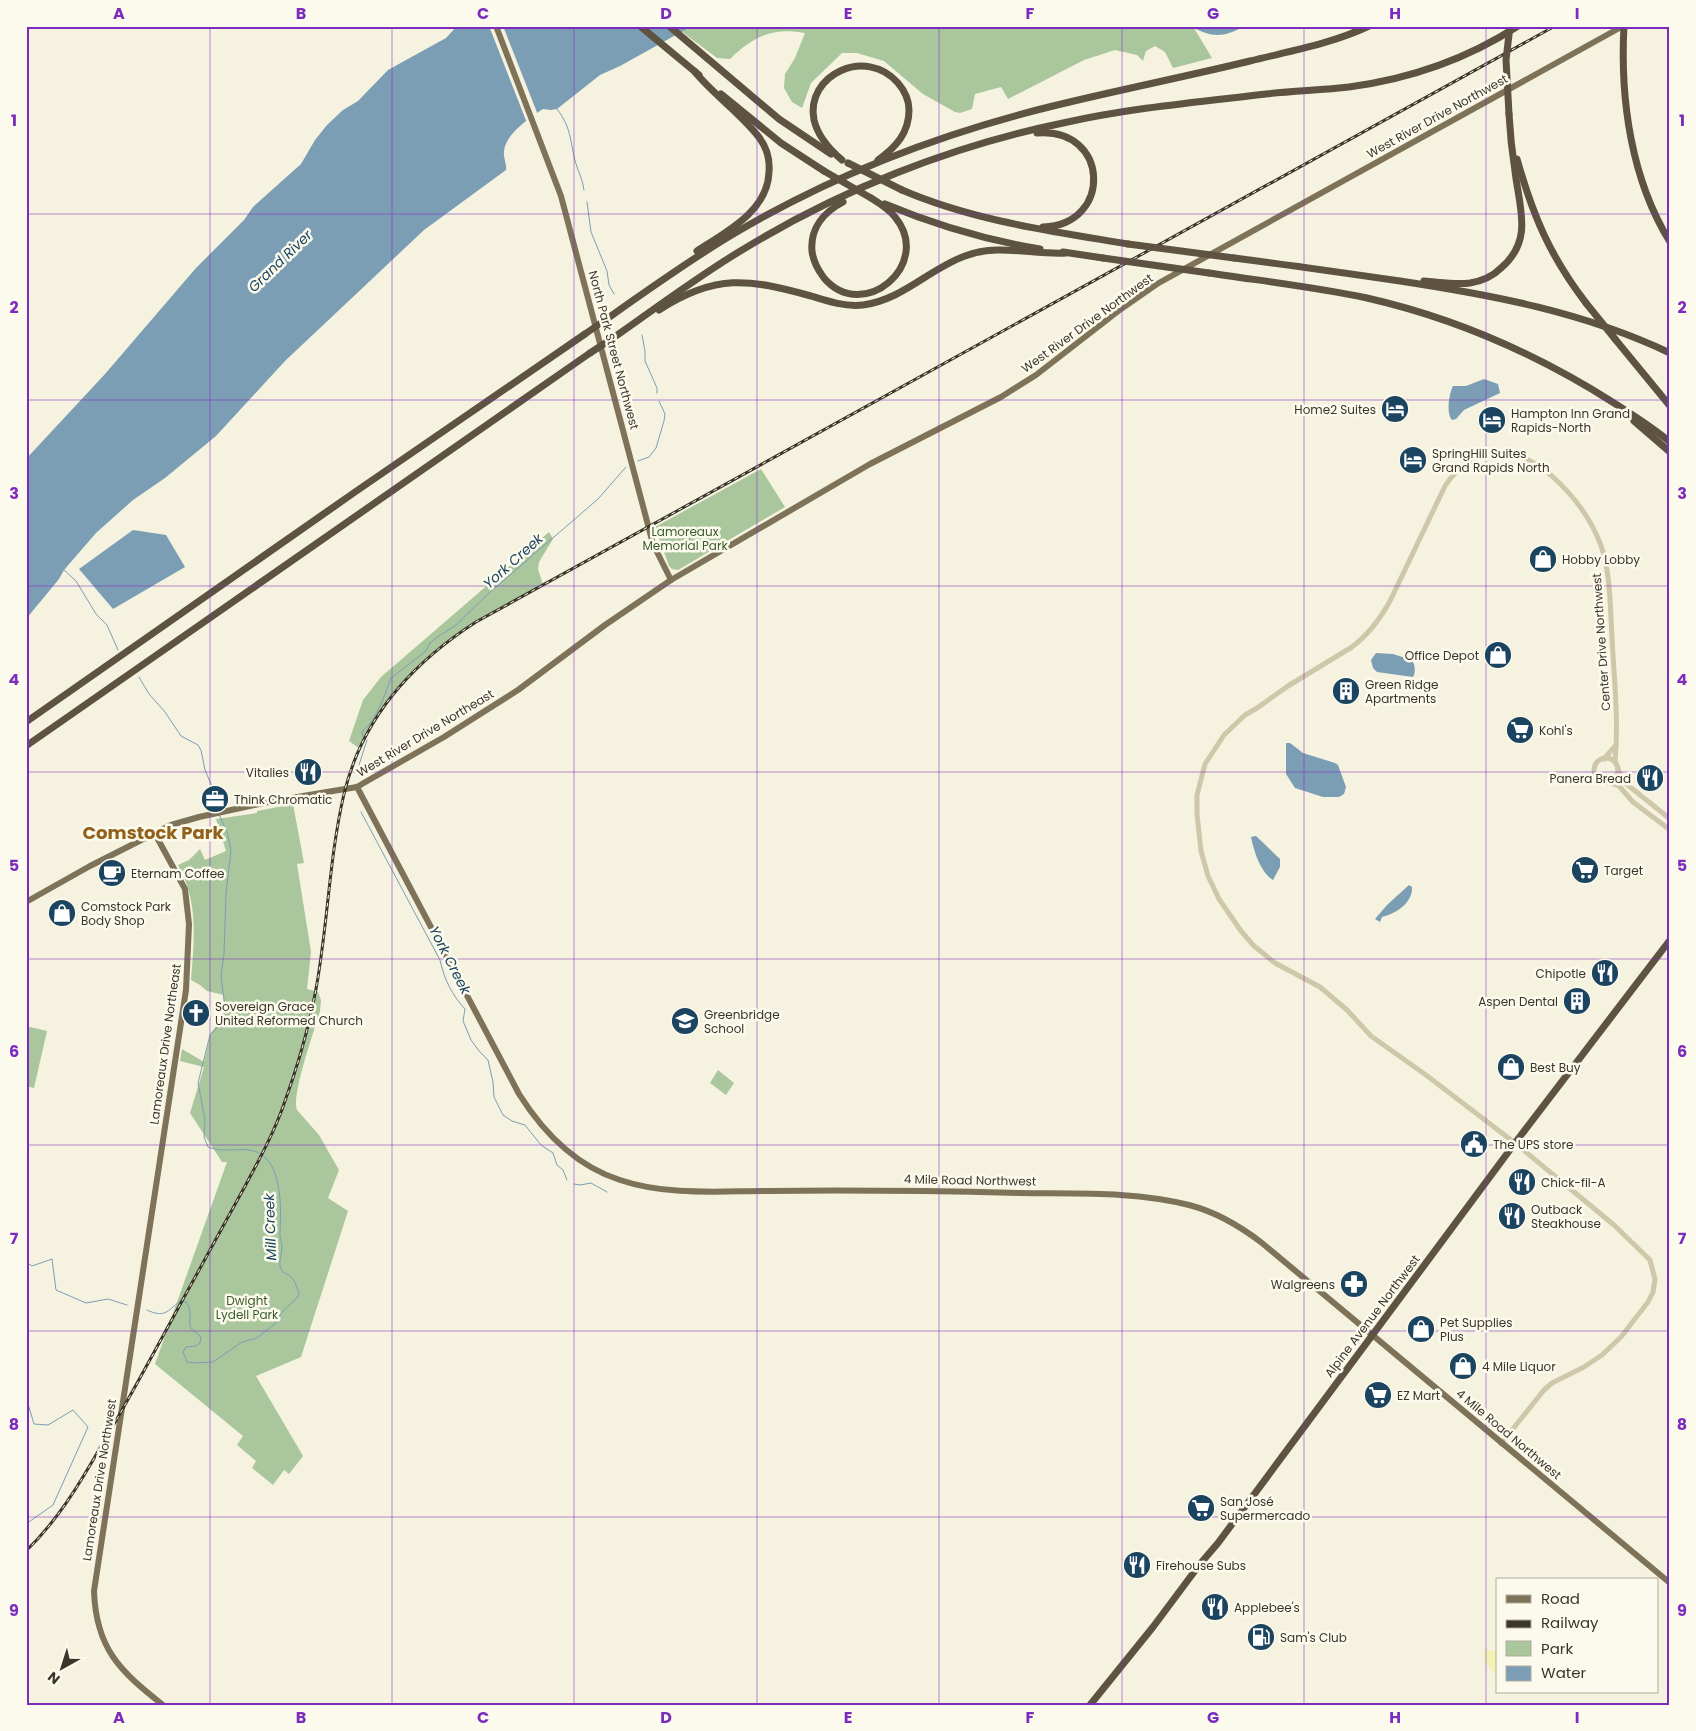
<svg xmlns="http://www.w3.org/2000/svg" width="1696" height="1731" font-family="Poppins,sans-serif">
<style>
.green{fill:#aac69d}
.sand{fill:#f2f2b3}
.water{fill:#7b9eb5}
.pier{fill:#f5f2df}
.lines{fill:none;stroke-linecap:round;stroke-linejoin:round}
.stream{stroke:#7b9eb5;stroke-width:1}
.minor{stroke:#cfc7a9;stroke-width:5}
.major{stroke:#7e7359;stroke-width:6}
.highway{stroke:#5d5340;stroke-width:7}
.rail-casing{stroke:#3b3529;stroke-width:3}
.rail{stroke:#fcfaec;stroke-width:1;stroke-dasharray:4;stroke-linecap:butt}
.highway-bridge{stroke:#5d5340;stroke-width:7}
.grid{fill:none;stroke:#7b2cbf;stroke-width:1;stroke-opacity:0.55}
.labels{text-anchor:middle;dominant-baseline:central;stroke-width:5;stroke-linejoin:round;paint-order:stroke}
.street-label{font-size:12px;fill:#3b3529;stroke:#fcfaec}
.poi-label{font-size:12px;fill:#3b3529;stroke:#fcfaec;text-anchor:start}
.park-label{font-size:12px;fill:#395c2b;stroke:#fcfaec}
.water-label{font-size:14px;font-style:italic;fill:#1b4461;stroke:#fcfaec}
.district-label{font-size:18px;font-weight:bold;fill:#91611b;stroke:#fcfaec}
.neatline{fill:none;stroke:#7b2cbf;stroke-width:2}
.grid-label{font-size:16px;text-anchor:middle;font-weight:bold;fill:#7b2cbf}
</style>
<rect width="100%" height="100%" fill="#f5f2df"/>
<g class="green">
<path d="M692,26H1190L1194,28L1212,58L1173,68L1165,52L1155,46L1146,51L1143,61L1137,55L1115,50L1084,60L1008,99L1001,87L975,94L972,109L960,113L955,112L923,94L884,61L857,53H842L811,83L802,108L792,102L784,88L785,74L795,58L805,33C773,27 754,36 730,59L717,58L681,31Z"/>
<path d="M761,469L785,507L678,570L672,569L669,566L655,527Z"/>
<path d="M549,532L553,539L539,562L538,569L543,585C511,602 479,619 449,639C411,666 380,706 360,749L349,741L363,700L381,677Z"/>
<path d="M293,804L304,863L297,864L311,952L307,989L318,992L321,1000L320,1011C315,1029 291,1095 297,1110L319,1135L339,1170L328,1198L348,1211L301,1357L256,1376L303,1456L289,1474L284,1470L273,1485L252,1468L256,1461L237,1445L243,1436L155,1364L227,1162H222L190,1113L204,1067L180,1061L182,1049L204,1062L211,1033L224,1015V995L207,991L200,985L191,980C194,940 199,902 178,865L189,860L200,849L205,860L226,851L216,819L257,813V811Z"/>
<path d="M26,1026L47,1031L34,1088L26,1086Z"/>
<path d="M718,1070L734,1083L726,1095L710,1083Z"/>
</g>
<path class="sand" d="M1485,1649L1497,1652V1675L1484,1661Z"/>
<g class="water">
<path d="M457,26H692L620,66L600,75L557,109L551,110L543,109C530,118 506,133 504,151C503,158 507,164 506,170L424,230L285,361L216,436L165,478L133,500L96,533L64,570L59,579L26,619V459L105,374L196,268L244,220L253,207L301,164L315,140L327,125L343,110L358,101L388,70L446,38Z"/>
<path d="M1190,26H1245C1222,38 1213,38 1190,26Z"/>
<path d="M1484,379L1498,384L1500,393L1464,410L1456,419L1452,420C1446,413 1449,394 1453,386H1466Z"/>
<path d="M133,530L166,535L185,567L113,609L79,569Z"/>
<path d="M1376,653L1393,654L1412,660C1415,665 1416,672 1413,677L1377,672L1373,668L1371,660Z"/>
<path d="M1286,743H1290L1303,753L1335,763L1338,765L1346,787L1344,794L1339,797H1323L1295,788L1286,774Z"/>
<path d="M1256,836L1280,859V867L1273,880C1260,872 1254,851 1251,837Z"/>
<path d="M1409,885L1412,887C1413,903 1395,914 1382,917L1380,922L1375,919L1387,905Z"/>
</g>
<path class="pier" d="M489,26H503L538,115L527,123Z"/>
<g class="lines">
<g class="stream">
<path d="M557,109C572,128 570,143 576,164C579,173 583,181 584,190"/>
<path d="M587,202L591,232L607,271L609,285L614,294"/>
<path d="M642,335L645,351V361L657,388V393"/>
<path d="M638,461L649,457L656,448L664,421L665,414L659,401"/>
<path d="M63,569L76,581L96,614L107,625L118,650"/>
<path d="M139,677L149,694L165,712L181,736L198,745L201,750L205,770L214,791"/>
<path d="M363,737L362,731C376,722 385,694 391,678L395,675L426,651L430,643L436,638L456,625L489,593L598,499L626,467"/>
<path d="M359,775V765L367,740"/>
<path d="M217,805L218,810"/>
<path d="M361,812L440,960C444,979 452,995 465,1009L463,1021L471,1040L479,1051L488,1060L493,1082L494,1097L503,1115L512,1121L525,1125L541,1145L553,1153L557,1165L563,1170L567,1180"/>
<path d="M574,1184L580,1185L591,1183L607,1192"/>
<path d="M26,1262L32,1266L52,1259L56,1290L86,1303L108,1299L127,1305"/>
<path d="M147,1310C164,1318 167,1312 180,1301L186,1302C194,1314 187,1321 191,1328C193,1331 198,1334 201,1337L200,1343L196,1346L186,1347L183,1352L187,1362L195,1363L213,1362L242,1342L257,1338L277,1322L281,1313L298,1297L299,1293C297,1289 296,1283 293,1279C289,1274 282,1274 280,1266C279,1260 282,1253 282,1247C282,1242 279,1237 280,1232C281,1210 283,1163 257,1152C242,1146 224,1154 208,1147L204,1137L205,1120L198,1083L210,1035L222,1022L225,1008L221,976L224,954L226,893L231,851L228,835L219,814"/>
<path d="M26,1397L34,1424L48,1425L73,1410L88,1427L53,1505L26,1524"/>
</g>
<g class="minor">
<circle cx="1606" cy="770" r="12"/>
<path d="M1604,759L1616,745"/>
<path d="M1618,769L1624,782L1670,819"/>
<path d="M1608,782L1619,786L1633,802L1670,830"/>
<path d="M1501,1444L1544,1390L1552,1383L1584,1367L1602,1355L1621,1337L1648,1302L1653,1292L1655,1279L1650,1260L1614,1225L1515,1143L1426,1075L1371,1036L1347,1010L1320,987L1275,963L1254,946L1241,931L1219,899L1208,876L1201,851L1197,814V795L1205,764L1224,735L1245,715L1257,708L1288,686L1352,647C1369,634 1381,618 1391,599L1445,486C1460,463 1482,452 1509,454C1525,455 1540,466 1552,476C1573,495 1590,517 1600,543C1611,572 1610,607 1612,637C1614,679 1619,720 1615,762"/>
</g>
<g class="major">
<path d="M496,26L561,196L653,544L671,580"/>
<path d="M357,787L519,1094C543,1132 576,1166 620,1180C667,1196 720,1191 769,1191C853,1190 936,1191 1019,1193C1076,1194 1133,1191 1189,1205C1216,1212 1240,1226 1262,1243L1670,1583"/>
<path d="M154,832L185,889L189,924L186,990L94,1591C96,1649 120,1671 163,1705"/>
<path d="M26,902L90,866L171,825L199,817L273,801L357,787L362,784L444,737L518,690L605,625L671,580L870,464L1001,397L1036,375L1121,309L1157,284L1623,26"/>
</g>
<g class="highway">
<path d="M640,26L699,75"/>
<path d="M669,26L779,119L831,154"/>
<path d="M1624,26C1620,99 1631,179 1670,242"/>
<path d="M695,72C714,95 740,113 758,136C766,146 770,159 769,172C768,211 726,232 697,251"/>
<path d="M721,94L781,143L824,171"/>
<path d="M1037,133C1110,127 1113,225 1043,227"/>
<path d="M1517,159C1533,216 1550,256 1586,303"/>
<path d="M842,160C829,149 818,137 814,120C805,75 866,46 898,83C904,90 909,100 909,110C909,133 896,147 878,160"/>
<path d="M902,190C974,221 1051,231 1128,244"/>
<path d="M843,202C824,212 810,228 812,251C813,261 818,270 824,278C863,324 934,264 895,217C889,209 879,203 871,198"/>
<path d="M885,204C935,225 986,240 1040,249"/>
<path d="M1063,252L1103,258"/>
<path d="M1234,258C1289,265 1345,273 1400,281C1492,295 1584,312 1670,353"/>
<path d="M1209,273C1262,281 1315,287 1367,298C1455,318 1537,354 1614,403C1633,415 1652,427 1670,442"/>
<path d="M1424,281C1439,282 1455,285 1470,283C1482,281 1493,276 1501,268C1534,240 1519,207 1515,171C1512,152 1510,133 1509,114"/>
<path d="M659,310C716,273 749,279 811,296C827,301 845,307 863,305C902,300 929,269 965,256C998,243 1032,255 1066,253"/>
<path d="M608,318C649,289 691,259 735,233C833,175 942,133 1053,106C1118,90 1184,77 1250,61C1290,51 1331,44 1369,26"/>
<path d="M613,338C656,308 697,277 742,250C840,190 951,146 1063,123C1130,108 1198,102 1266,94C1294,91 1322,90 1349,87C1409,79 1467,59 1518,26"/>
<path d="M1615,339L1670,406"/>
<path d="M1634,421L1670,452"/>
<path d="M26,722L355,492L585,334"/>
<path d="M26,746L590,353"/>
<path d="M1090,1705L1153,1627L1200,1564L1218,1543L1515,1143L1670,940"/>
</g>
<defs>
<path id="rail" d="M26,1551C57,1521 79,1485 100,1448C133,1393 162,1337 193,1281C210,1250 227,1219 244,1188C259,1160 275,1131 285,1101C298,1065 309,1027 316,989C328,924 329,858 344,794C362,718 412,663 476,622L1555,26"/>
</defs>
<use href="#rail" class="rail-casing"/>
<use href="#rail" class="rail"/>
<g class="highway-bridge">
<path d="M1509,114L1506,60L1510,26"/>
<path d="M848,163L902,190"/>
<path d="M824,171L871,198"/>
<path d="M1128,244L1234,258"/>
<path d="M1103,258L1209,273"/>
<path d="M1586,303L1615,339"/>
<path d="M585,334L608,318"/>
<path d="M590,353L613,338"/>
</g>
</g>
<path class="grid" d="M210,26V1705M392,26V1705M574,26V1705M757,26V1705M939,26V1705M1122,26V1705M1304,26V1705M1486,26V1705M26,214H1670M26,400H1670M26,586H1670M26,772H1670M26,959H1670M26,1145H1670M26,1331H1670M26,1517H1670"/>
<defs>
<symbol id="hotel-disc" viewBox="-11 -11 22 22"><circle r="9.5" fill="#1b4461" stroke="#fcfaec"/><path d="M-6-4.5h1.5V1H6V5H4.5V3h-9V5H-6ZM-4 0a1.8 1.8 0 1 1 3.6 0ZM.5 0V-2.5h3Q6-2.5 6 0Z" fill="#fff"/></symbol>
<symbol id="shop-disc" viewBox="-11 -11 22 22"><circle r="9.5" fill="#1b4461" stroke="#fcfaec"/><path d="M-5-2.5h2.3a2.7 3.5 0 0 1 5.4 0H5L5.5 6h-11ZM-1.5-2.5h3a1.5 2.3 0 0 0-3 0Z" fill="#fff"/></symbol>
<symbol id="building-disc" viewBox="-11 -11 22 22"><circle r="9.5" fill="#1b4461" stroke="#fcfaec"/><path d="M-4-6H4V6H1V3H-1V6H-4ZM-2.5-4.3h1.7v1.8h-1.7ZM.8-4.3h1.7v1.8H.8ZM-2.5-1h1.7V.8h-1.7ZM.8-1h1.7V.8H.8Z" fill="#fff"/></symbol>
<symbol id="supermarket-disc" viewBox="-11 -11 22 22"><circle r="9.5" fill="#1b4461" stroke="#fcfaec"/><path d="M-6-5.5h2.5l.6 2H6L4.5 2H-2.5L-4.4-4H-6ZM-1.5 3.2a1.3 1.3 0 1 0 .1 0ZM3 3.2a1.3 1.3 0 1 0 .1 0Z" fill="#fff"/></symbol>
<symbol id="restaurant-disc" viewBox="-11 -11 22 22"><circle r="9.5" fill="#1b4461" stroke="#fcfaec"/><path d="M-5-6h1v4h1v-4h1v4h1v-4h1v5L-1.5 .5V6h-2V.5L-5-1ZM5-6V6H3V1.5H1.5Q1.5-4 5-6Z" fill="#fff"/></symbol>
<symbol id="office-disc" viewBox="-11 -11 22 22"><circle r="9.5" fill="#1b4461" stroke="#fcfaec"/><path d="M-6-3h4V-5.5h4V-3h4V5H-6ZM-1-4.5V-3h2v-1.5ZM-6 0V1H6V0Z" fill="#fff"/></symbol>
<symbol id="cafe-disc" viewBox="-11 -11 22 22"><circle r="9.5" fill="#1b4461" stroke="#fcfaec"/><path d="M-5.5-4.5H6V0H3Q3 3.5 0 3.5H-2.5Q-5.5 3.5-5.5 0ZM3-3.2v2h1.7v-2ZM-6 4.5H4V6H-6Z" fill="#fff"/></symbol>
<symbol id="church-disc" viewBox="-11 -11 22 22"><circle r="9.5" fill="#1b4461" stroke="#fcfaec"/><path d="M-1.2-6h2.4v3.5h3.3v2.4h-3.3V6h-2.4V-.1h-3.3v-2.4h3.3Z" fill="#fff"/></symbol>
<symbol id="school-disc" viewBox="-11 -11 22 22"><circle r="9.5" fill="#1b4461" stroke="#fcfaec"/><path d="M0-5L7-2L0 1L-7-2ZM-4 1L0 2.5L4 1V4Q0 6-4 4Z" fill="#fff"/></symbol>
<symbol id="civic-disc" viewBox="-11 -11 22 22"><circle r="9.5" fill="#1b4461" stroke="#fcfaec"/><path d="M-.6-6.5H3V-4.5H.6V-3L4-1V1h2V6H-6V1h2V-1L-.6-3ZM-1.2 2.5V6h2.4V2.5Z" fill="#fff"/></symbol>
<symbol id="pharmacy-disc" viewBox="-11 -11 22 22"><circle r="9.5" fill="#1b4461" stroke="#fcfaec"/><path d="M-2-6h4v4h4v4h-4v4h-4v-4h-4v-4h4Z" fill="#fff"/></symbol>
<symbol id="fuel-disc" viewBox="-11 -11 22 22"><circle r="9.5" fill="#1b4461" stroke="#fcfaec"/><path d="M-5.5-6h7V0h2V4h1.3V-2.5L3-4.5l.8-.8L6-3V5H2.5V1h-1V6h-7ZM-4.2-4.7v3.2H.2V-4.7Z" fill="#fff"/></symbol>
</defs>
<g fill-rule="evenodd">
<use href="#hotel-disc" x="1379" y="393" width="32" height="32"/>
<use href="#hotel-disc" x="1476" y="404" width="32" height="32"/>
<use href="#hotel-disc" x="1397" y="444" width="32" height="32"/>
<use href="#shop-disc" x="1527" y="543" width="32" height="32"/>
<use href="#shop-disc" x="1482" y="639" width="32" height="32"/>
<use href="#building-disc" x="1330" y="675" width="32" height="32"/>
<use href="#supermarket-disc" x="1504" y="714" width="32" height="32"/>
<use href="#restaurant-disc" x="292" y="756" width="32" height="32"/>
<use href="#restaurant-disc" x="1634" y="762" width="32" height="32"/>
<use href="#office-disc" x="199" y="783" width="32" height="32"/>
<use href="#supermarket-disc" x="1569" y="854" width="32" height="32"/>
<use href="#cafe-disc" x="96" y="857" width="32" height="32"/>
<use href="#shop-disc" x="46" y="897" width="32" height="32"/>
<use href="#restaurant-disc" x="1589" y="957" width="32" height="32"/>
<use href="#building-disc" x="1561" y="985" width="32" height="32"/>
<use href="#church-disc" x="180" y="997" width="32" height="32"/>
<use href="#school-disc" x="669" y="1005" width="32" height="32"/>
<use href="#shop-disc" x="1495" y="1051" width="32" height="32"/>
<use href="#civic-disc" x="1458" y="1128" width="32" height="32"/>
<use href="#restaurant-disc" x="1506" y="1166" width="32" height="32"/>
<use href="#restaurant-disc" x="1496" y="1200" width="32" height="32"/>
<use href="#pharmacy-disc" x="1338" y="1268" width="32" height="32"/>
<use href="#shop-disc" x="1405" y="1313" width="32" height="32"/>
<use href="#shop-disc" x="1447" y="1350" width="32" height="32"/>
<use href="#supermarket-disc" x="1362" y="1379" width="32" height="32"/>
<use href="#supermarket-disc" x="1185" y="1492" width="32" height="32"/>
<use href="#restaurant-disc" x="1121" y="1549" width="32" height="32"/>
<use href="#restaurant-disc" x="1199" y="1591" width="32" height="32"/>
<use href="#fuel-disc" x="1245" y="1621" width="32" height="32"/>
</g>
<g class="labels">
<g class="street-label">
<text transform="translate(1437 116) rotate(-29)">West River Drive Northwest</text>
<text transform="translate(1087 323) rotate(-36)">West River Drive Northwest</text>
<text transform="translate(614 350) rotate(75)">North Park Street Northwest</text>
<text transform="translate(1601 642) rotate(-94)">Center Drive Northwest</text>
<text transform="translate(425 733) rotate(-31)">West River Drive Northeast</text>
<text transform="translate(165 1044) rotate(-82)">Lamoreaux Drive Northeast</text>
<text transform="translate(970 1180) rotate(1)">4 Mile Road Northwest</text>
<text transform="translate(1372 1316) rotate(-53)">Alpine Avenue Northwest</text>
<text transform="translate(1509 1434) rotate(40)">4 Mile Road Northwest</text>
<text transform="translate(99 1480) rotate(-81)">Lamoreaux Drive Northwest</text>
</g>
<g class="poi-label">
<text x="1376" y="409" text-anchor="end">Home2 Suites</text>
<text x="1511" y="413">Hampton Inn Grand<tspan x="1511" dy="14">Rapids-North</tspan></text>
<text x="1432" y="453">SpringHill Suites<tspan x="1432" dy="14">Grand Rapids North</tspan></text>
<text x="1562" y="559">Hobby Lobby</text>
<text x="1479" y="655" text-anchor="end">Office Depot</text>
<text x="1365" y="684">Green Ridge<tspan x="1365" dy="14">Apartments</tspan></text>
<text x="1539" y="730">Kohl's</text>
<text x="289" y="772" text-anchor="end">Vitalies</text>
<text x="1631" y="778" text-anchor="end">Panera Bread</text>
<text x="234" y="799">Think Chromatic</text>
<text x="1604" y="870">Target</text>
<text x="131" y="873">Eternam Coffee</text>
<text x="81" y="906">Comstock Park<tspan x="81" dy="14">Body Shop</tspan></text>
<text x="1586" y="973" text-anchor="end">Chipotle</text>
<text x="1558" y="1001" text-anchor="end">Aspen Dental</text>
<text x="215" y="1006">Sovereign Grace<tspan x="215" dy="14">United Reformed Church</tspan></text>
<text x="704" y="1014">Greenbridge<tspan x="704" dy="14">School</tspan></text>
<text x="1530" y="1067">Best Buy</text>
<text x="1493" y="1144">The UPS store</text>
<text x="1541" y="1182">Chick-fil-A</text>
<text x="1531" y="1209">Outback<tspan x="1531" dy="14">Steakhouse</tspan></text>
<text x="1335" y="1284" text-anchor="end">Walgreens</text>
<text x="1440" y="1322">Pet Supplies<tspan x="1440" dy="14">Plus</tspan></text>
<text x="1482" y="1366">4 Mile Liquor</text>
<text x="1397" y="1395">EZ Mart</text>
<text x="1220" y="1501">San José<tspan x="1220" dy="14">Supermercado</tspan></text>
<text x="1156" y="1565">Firehouse Subs</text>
<text x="1234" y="1607">Applebee's</text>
<text x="1280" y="1637">Sam's Club</text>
</g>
<g class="park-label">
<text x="685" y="531">Lamoreaux<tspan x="685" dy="14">Memorial Park</tspan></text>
<text x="247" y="1300">Dwight<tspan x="247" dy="14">Lydell Park</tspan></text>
</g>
<g class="water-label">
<text transform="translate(280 261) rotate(-44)">Grand River</text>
<text transform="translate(513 561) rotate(-42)">York Creek</text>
<text transform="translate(450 960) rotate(63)">York Creek</text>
<text transform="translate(270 1227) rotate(-92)">Mill Creek</text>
</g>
<g class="district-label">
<text x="153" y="832">Comstock Park</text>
</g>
</g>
<rect width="1696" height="1731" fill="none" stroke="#fcfaec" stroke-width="55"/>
<rect x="1496" y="1578" width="162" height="115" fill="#fcfaec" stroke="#afab9e"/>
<rect x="1506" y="1595" width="25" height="8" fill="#7e7359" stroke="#afab9e"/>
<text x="1541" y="1604" font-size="15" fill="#3b3529">Road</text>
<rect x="1506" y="1620" width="25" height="8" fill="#3b3529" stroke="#afab9e"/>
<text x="1541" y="1628" font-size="15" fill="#3b3529">Railway</text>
<rect x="1506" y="1641" width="25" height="15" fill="#aac69d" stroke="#afab9e"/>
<text x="1541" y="1654" font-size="15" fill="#3b3529">Park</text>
<rect x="1506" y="1666" width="25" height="15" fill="#7b9eb5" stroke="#afab9e"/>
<text x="1541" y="1678" font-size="15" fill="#3b3529">Water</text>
<g transform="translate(62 1668) rotate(219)" stroke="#fcfaec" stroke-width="4" paint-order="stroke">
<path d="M0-4L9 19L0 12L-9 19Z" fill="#3b3529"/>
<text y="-8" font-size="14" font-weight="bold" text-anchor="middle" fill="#3b3529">N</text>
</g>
<rect x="28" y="28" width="1640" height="1676" class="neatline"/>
<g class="grid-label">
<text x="119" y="19">A</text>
<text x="301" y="19">B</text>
<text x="483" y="19">C</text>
<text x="666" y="19">D</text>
<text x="848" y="19">E</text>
<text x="1030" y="19">F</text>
<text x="1213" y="19">G</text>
<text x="1395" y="19">H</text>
<text x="1577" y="19">I</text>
<text x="14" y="126">1</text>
<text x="1682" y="126">1</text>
<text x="14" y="313">2</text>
<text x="1682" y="313">2</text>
<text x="14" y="499">3</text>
<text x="1682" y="499">3</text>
<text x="14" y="685">4</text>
<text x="1682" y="685">4</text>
<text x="14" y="871">5</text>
<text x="1682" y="871">5</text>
<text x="14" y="1057">6</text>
<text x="1682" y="1057">6</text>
<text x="14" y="1244">7</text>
<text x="1682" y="1244">7</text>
<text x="14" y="1430">8</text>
<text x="1682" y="1430">8</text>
<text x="14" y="1616">9</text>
<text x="1682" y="1616">9</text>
<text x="119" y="1723">A</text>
<text x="301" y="1723">B</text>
<text x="483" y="1723">C</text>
<text x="666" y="1723">D</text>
<text x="848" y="1723">E</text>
<text x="1030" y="1723">F</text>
<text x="1213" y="1723">G</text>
<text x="1395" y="1723">H</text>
<text x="1577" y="1723">I</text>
</g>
</svg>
